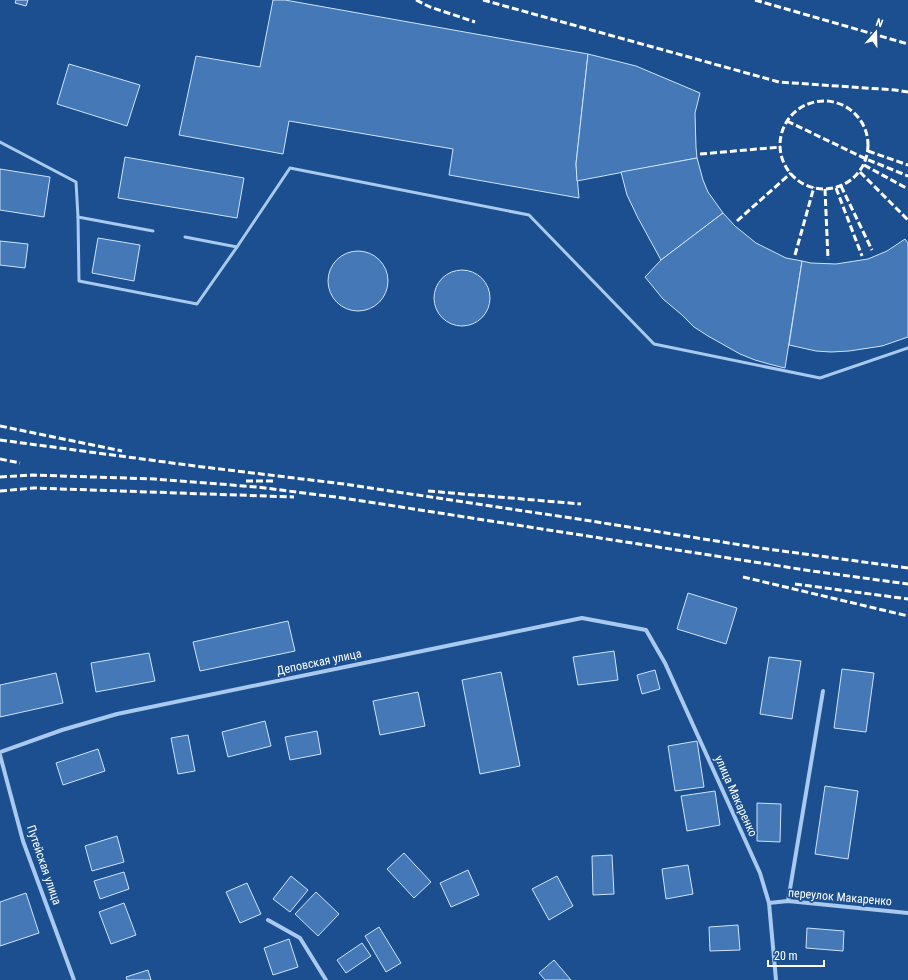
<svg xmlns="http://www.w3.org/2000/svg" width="908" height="980" font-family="'Roboto Condensed',sans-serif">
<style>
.building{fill:#4478b7;stroke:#cfe3fa}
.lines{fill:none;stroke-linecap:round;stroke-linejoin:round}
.service{stroke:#a9c9ee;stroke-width:3}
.minor{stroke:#a9c9ee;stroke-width:4}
.rail{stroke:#fff;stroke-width:3;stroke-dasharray:7 3;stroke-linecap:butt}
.labels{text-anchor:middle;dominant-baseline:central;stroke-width:3.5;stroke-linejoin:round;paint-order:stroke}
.street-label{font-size:12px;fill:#fff;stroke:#1b4f8f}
</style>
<rect width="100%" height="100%" fill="#1b4f8f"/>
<g class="building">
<path d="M16,0H28L26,6L15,3Z"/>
<path d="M273,0H285L588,54L576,164L579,198L449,175L453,149L289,121L283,154L179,135L196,56L260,67Z"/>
<path d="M588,54L636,66L700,93L695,113L696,147L697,158L577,181L576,164Z"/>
<path d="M69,64L140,85L127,126L57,104Z"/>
<path d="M125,157L244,178L237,218L118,198Z"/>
<path d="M697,158L703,180L708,192L723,213L661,260L638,218L627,195L621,172Z"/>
<path d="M0,169L50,177L44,217L0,210Z"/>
<path d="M723,213L735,226L756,243L786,258L802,261L785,368L769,364L755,360L740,354L708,336L694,327L682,315L663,299L645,277L661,260Z"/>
<path d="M98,238L140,245L134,281L92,273Z"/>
<path d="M905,239L908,243V337L882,346L849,351L831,352L816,351L789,345L802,261L811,263L836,264L868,259L887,251Z"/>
<path d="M0,241L28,244L25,268L0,265Z"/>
<circle cx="358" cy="281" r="30"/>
<circle cx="462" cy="298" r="28"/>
<path d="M688,593L737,608L726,644L677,629Z"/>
<path d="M288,621L295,651L200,671L193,642Z"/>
<path d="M614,651L618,680L578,685L573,657Z"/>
<path d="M149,653L155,681L96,692L91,663Z"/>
<path d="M769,657L801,661L792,719L760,714Z"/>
<path d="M842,669L874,673L866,732L834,728Z"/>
<path d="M655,670L660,689L642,694L637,675Z"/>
<path d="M501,672L520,766L480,774L462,680Z"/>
<path d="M56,673L63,703L0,717V685Z"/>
<path d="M418,692L425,726L380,735L373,701Z"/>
<path d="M265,721L271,746L228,757L222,732Z"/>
<path d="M317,731L321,754L290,760L285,737Z"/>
<path d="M188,735L195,771L178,774L171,738Z"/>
<path d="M697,741L704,787L675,791L668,746Z"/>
<path d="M98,749L105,771L63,785L56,763Z"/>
<path d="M825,786L858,791L848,859L815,854Z"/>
<path d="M715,791L720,825L687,831L681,796Z"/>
<path d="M757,803L781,804L780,842L757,841Z"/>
<path d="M117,836L124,862L92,871L85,846Z"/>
<path d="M404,853L431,882L414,898L387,869Z"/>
<path d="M612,855L614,894L593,895L592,856Z"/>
<path d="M688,865L693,894L666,899L662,869Z"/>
<path d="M468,870L479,895L451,907L440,883Z"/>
<path d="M124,872L129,889L100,899L94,881Z"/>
<path d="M291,876L308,890L290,912L273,899Z"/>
<path d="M557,876L573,906L549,920L532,889Z"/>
<path d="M247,883L261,914L240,923L226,892Z"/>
<path d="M316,892L339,914L318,936L295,914Z"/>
<path d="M26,893L39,933L0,946V902Z"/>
<path d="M124,903L136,935L111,944L99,912Z"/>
<path d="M738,925L740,950L710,951L709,927Z"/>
<path d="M379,927L401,963L386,972L365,936Z"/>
<path d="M807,928L844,931L843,951L806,948Z"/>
<path d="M289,939L298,967L273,975L264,948Z"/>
<path d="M362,943L371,956L346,973L337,960Z"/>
<path d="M554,960L571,980H545L539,973Z"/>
<path d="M148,970L151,980H127L126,977Z"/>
</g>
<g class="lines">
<g class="service">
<path d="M0,142L76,182L78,217L153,231"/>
<path d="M78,217L79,281L197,304L237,247L290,168L529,215L654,344L820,378L908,348"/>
<path d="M185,237L237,247"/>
</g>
<g class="minor">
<path d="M0,752L62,730L117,714L582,618L646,630L665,663L760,873L769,903L776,980"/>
<path d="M0,755L23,841L74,980"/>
<path d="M788,901L823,691"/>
<path d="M769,903L788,901L908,913"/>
<path d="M268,920L300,938L326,980"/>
</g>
<g class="rail">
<path d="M416,0L430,7L475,22"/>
<path d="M483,0L779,82L895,90L908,92"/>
<path d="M755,0L908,44"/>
<circle cx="824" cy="145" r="44"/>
<path d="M787,121L866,159L908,176"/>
<path d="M868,151L908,165"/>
<path d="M700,154L781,147"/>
<path d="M864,165L908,189"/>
<path d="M860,172L908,220"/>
<path d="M841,186L872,250"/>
<path d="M836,188L862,256"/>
<path d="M825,189L828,259"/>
<path d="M737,221L791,173"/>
<path d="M795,255L814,187"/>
<path d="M0,426L122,451"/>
<path d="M0,440L195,466L344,484L591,521L760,548L908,568"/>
<path d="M0,459L20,463"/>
<path d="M0,477L32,475L155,479L257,487L343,498L812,571L908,584"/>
<path d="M246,481H276"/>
<path d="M0,491L34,488L294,497"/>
<path d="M428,491L581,504"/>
<path d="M743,577L908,616"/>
<path d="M795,584L908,599"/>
</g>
</g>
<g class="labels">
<g class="street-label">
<text transform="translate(319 662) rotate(-12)">Деповская улица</text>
<text transform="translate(736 796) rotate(66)">улица Макаренко</text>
<text transform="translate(44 865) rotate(71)">Путейская улица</text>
<text transform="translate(840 897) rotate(5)">переулок Макаренко</text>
</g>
</g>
<g transform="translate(876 32) rotate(20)" stroke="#1b4f8f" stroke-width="3" paint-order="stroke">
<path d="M0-3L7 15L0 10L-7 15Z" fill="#ffffff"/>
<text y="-6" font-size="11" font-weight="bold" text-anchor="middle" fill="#ffffff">N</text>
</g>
<path d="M768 960v6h56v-6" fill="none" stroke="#ffffff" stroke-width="2"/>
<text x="774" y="960" font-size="12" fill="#ffffff" stroke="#1b4f8f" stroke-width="3" paint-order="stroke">20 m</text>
</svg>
